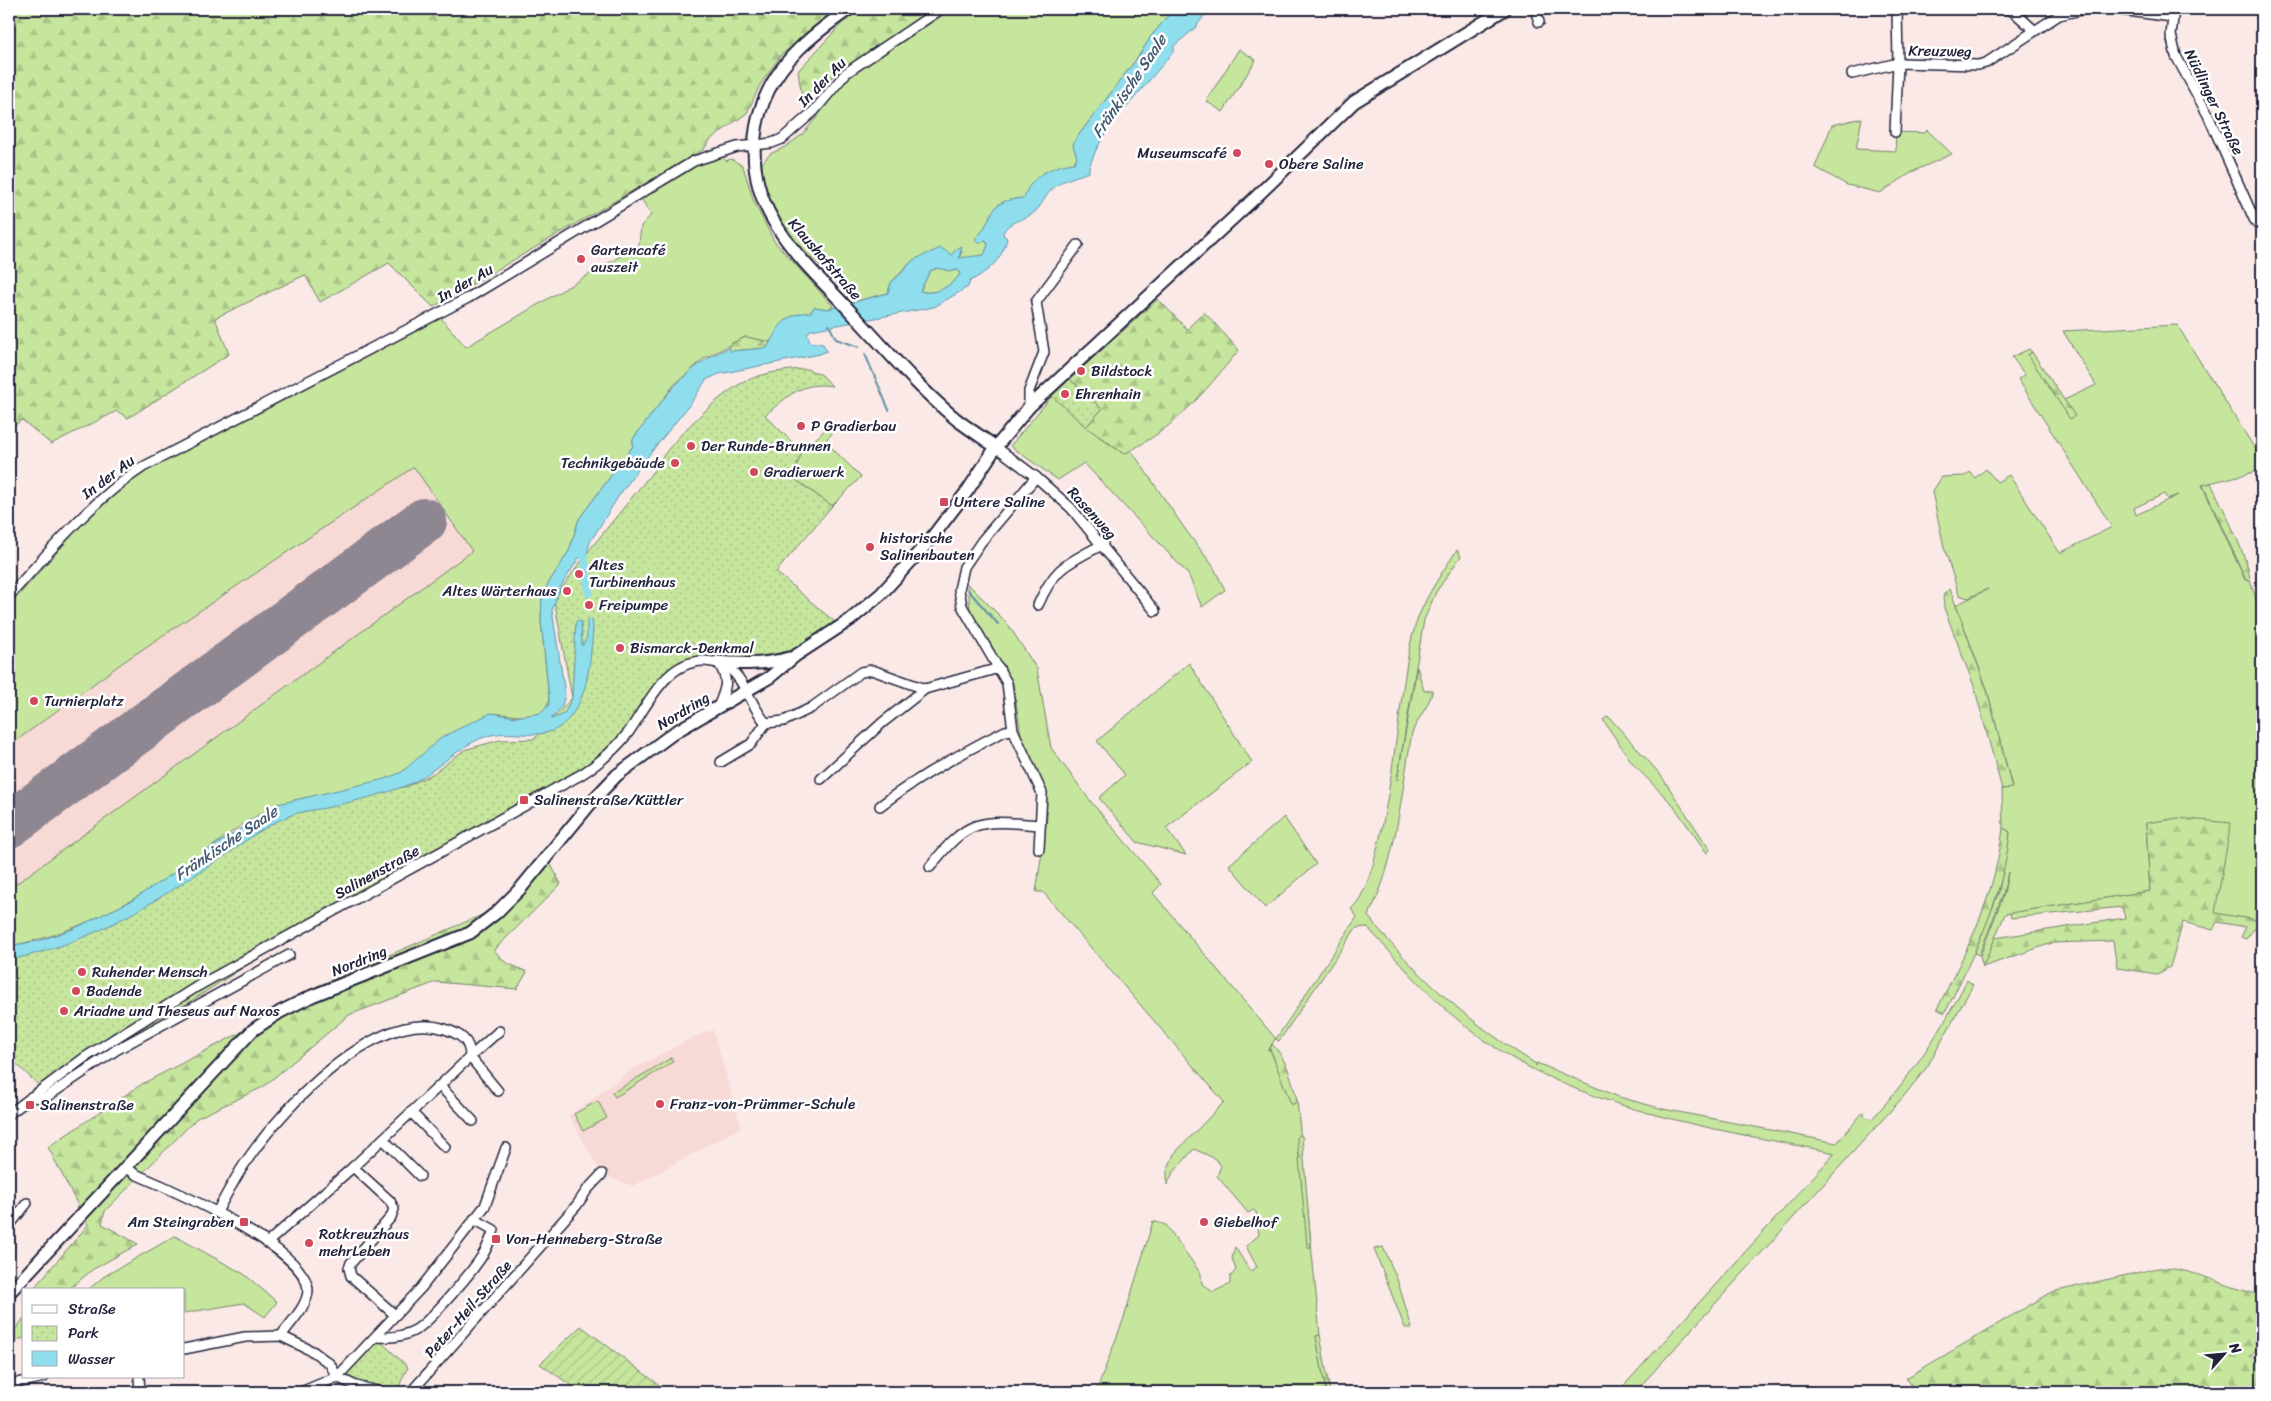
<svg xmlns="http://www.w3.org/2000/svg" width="2271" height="1401" font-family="Sriracha,sans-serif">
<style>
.built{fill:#f7d9d6}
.grass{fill:#c6e59d;stroke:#74846c;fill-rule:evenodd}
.forest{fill:url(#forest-firs);stroke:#74846c}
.park{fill:url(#park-dots);stroke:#74846c}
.garden{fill:url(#garden-furrows);stroke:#74846c}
.water{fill:#8fdeee;stroke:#6393a6;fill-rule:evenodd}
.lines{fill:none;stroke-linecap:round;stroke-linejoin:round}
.stream{stroke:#6393a6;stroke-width:2}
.canal{stroke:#8fdeee;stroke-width:8}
.runway{stroke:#8e8691;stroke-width:46}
.minor-casing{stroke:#22223b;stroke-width:12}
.major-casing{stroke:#22223b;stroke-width:15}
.minor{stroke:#fff;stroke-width:9}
.major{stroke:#fff;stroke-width:11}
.poi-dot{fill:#d1495b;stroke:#fff;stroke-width:2}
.labels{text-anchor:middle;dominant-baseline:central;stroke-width:5;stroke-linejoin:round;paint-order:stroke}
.street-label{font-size:15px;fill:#22223b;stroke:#fff}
.poi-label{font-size:15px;fill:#22223b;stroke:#fff;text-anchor:start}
.water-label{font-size:16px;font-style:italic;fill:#435a71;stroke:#fff}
</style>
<defs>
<pattern id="forest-firs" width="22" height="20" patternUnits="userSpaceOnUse" patternTransform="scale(1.25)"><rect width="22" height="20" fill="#c6e59d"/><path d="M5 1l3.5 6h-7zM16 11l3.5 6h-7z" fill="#aac488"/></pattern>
<pattern id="park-dots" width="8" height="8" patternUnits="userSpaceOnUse" patternTransform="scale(1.25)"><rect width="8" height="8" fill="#c6e59d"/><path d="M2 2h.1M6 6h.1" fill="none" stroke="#aac488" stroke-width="1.8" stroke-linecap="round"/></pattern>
<pattern id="garden-furrows" width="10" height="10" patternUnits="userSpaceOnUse" patternTransform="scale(1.25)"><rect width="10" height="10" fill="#c6e59d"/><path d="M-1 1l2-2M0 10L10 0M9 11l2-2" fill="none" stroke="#aac488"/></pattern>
</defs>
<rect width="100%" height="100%" fill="#fae9e7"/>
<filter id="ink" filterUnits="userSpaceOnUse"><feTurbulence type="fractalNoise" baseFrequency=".02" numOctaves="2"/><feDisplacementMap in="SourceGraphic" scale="10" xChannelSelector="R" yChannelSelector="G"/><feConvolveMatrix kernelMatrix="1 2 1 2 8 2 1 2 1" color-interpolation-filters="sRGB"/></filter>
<g filter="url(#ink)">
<g class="built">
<path d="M414,467L473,551L9,889V746L122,663Z"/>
<path d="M713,1030L741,1127L633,1186L602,1174L569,1116L633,1069L696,1036Z"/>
</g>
<g class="grass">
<path d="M952,9H1174L1152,35L1138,57L1081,132L1073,145L1077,157L1074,163L1043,173L1024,198C983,201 998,217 975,239L979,243L986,240L988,245L985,255L959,259L962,251L953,256L913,260C904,271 890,279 888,293L857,301L788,236L766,197L761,171L762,163L770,154L785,147L803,134L849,77Z"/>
<path d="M1239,49L1256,60L1223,112L1206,101Z"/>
<path d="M1862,118L1856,149L1896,151L1895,132L1925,133L1927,130L1952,154L1914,171L1880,193L1847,185L1815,167L1832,125Z"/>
<path d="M723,157L726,161L731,159L743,166L754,202L774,241L833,306L828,309L814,307L811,313C783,314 785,322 770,342L745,337L705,358L674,385L633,439V446L579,519L569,551L548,584L542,597L541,621L549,698C547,727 510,712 492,714C489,714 485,716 482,718C451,733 429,757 401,773C371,789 328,792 295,800C253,810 218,844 183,868C130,904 72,935 9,946V889L472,551L414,467L122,663L9,746V606L98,506L139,473L440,317L466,347L639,245L641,226L651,215L641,198L697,165Z"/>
<path d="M938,268L950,271L959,270L960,274C952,286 934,296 920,291L930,271Z"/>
<path d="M2177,325L2262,460V470L2202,485L2245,580L2250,579L2262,619V921L2215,914L2146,823L2150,891L2005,914L1983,967L1980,956L2004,894L2008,872L2003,894L1979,955L1974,953L1999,892L2010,832L2003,828L2002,789L2012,787L1987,689L1956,605L1988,589L1968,598L1959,595L1944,547L1932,492L1942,477L1965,476L1970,472L1975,478L1986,469L1997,482L2009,475L2060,553L2112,527L2018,379L2025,375L2012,357L2029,349L2032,352L2028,355L2074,416L2064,400L2096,385L2063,331ZM2164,494L2167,499L2178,495L2136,515L2134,508Z"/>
<path d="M1052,396C1075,417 1097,437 1124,454L1131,450L1187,532L1213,566L1225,590L1202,607L1188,574L1084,463L1058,480L1010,446Z"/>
<path d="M832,423L837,428L825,441L861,477L832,506L792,477L802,452Z"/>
<path d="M1457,550L1461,556L1436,592L1424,620L1397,780L1417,667L1424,691L1433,690C1429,706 1418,718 1412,733C1401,792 1397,863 1368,916C1415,975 1472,1025 1536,1064V1066L1537,1063L1619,1097L1663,1109L1837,1143L1864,1111V1116L1872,1119C1911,1076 1941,1032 1967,980L1973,985L1927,1067L1904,1096L1635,1392H1618L1835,1153C1704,1126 1563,1109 1457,1019C1424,992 1396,958 1367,927L1356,928L1279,1041L1275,1039L1268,1051L1270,1049L1291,1103L1294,1104L1297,1100L1320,1335L1316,1336L1326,1392H1096L1124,1318L1153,1221L1166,1225L1201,1274L1202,1284L1213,1292L1230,1284V1277L1236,1270L1232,1258L1235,1247L1250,1271L1257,1267L1246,1246L1259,1235L1256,1212L1253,1210L1248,1213L1217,1176L1221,1166L1216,1159L1194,1149L1173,1173L1167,1185V1171L1174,1154L1224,1102L1043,892H1036L1047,818L1045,788L1022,741L1013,683L970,611L968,584L1007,623L1037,669L1051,748L1092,803L1161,884L1153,893L1276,1039L1357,917L1351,909C1388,878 1398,691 1412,637C1420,604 1439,577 1457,550Z"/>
<path d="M1189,663L1252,762L1166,828L1186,855L1137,842L1099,798L1125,775L1097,741Z"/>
<path d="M1608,716L1660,774L1710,850L1707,853L1672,804L1633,764L1603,720Z"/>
<path d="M1284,817L1316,864L1265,908L1229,865Z"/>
<path d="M671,1058L673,1062L615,1097L612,1093Z"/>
<path d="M598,1101L607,1118L583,1131L574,1114Z"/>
<path d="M175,1236L244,1274L277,1302L265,1317L244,1303L184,1313V1290H88L103,1277Z"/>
<path d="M1383,1247L1397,1279L1412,1328H1405L1374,1249Z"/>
<path d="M24,1318V1338L9,1342V1338Z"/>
</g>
<g class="forest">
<path d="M9,9H837L781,55L760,85L747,113L711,139L704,149L433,307L389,263L320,302L305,275L215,318L229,354L128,418L117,411L51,444L22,420L9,429Z"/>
<path d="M855,9H934L802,97L798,71Z"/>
<path d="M1158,299L1187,329L1204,312L1239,350C1201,396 1178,426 1124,454L1086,427L1102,409L1070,379Z"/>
<path d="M746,337L770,342L767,348L731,351L728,348L732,343Z"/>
<path d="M2032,352L2075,416L2070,419L2028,355Z"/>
<path d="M2211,483C2218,498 2254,569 2249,581L2246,580L2203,485Z"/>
<path d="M1950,589L1987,690L2012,788L2002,789L1974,686L1944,608C1944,600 1940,594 1950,589Z"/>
<path d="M2178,818L2231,823L2215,913L2262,921V929H2254L2246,939L2241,937L2246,927L2217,922L2213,930L2183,922L2170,967L2157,974L2117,968L2113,941L2052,943L1983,967L1995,938L2125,918L2122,907L2011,918L2010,913L2150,891L2146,823Z"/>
<path d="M2003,828L2010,832C2003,900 1974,953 1945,1013L1937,1009C1968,948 1995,897 2003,828Z"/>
<path d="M547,857L561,884L494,950L505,962L527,972L517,989L436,982L349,1015L263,1087L197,1118L105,1211L102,1224L138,1244L92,1270L68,1290L34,1288L88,1225L48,1147L142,1084L255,1025L313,988L491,911Z"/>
<path d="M1272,1044C1287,1059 1292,1080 1297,1100L1294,1104H1291L1270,1049Z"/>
<path d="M1300,1135L1302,1136L1311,1246L1309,1248L1307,1245L1297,1137Z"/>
<path d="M2158,1268C2193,1267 2228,1289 2262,1295V1345L2250,1357L2262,1358V1392H1917L1906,1378L2052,1292Z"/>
<path d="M1320,1335L1330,1392H1326L1316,1336Z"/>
</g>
<g class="park">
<path d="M807,369L822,375L832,386C800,381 788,397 765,415L802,452L792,477L832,506L776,572L836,623L778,661L694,662L661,685L613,743L586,765L324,916L47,1093L9,1057V955L75,938L274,816L408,786L434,773L464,750L500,740L534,739L572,698L554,599L587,553L655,469C666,445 721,392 746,381C765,372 786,370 807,369Z"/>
<path d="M1070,379L1102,409L1086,427L1052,396Z"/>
<path d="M376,1337L408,1367L396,1392H382L337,1377Z"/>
</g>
<path class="garden" d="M581,1326L662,1387L658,1392H581L540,1364Z"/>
<path class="water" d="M1174,9H1209L1195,28L1174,46V51L1126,108L1115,116L1096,150L1089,167V172C1078,176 1065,179 1056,186C1044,194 1043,207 1031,215C1022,220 1004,223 1003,235L1007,238C1003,259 988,272 970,281L968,287L934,307L811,330L807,333L810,342L823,344L827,351L820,354L719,374L706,380L691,403L644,461L618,497L590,542L587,553L578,559L560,588L552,610L565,694L562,706L551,719L564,714L572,698L576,621H581L582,646L587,638V620L592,619L593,628C590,661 589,704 561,726C541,741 513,730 491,735C460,743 438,771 410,784C383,795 354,801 326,808C314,810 301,811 289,816C259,828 234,851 206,868C141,911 86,944 9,960V946L38,941L73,929L131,901L278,804L385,779L402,772L441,738L464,726L491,713L516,717L541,713L549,705V698L541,621L542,597L548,584L569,551L579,519L633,446V439C664,399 680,370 728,348L731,351L767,348C779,326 784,314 811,312L814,307L828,309L888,293L891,282L901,274L913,260L941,248L952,255L955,250L962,246L959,258L984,255L988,245L986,240L979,243L975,239C998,217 983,201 1024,198C1029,177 1053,165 1074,163L1077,157L1073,145L1075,140L1138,57L1152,35ZM937,268L950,271L958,270L960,274C952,286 934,296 920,291L930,271Z"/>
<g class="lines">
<g class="stream">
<path d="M2262,9V14"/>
<path d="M2262,44V60"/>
<path d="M829,325L836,339L859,347"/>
<path d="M865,354L889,410"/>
<path d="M968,590L998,624"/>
</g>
<path class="canal" d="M584,555L589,593"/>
<path class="runway" d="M9,825L424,521"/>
<defs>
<g id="minor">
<path d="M1535,9L1539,22"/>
<path d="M2007,9L2014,12L2034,30"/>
<path d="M2113,9L2172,17"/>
<path d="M2174,9L2171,35L2176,56L2208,115L2254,219L2262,229"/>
<path d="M1852,74L1898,63L1978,65L1986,63L2059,15L2086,9"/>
<path d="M1895,132L1898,63L1897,9"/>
<path d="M1029,407V391L1044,352L1036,302L1078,245"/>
<path d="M996,447L1036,477L1071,508L1155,611"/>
<path d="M1036,477L981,542L964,567L959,590L962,606L1007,683L1013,730L1042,793L1039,849"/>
<path d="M9,596C51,550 90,502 143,467L468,298L694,161L737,147L772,143L782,139L814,111L846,73L941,9"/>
<path d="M1038,605C1056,565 1066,565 1103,544"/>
<path d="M718,707C726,688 730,681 718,662"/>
<path d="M721,762L751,744L766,723"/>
<path d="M821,779L882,723L925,689L999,668"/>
<path d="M880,806C919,776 961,753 1005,731L1013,730"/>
<path d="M930,867C969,817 980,820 1040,825"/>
<path d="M470,1057L499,1031"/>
<path d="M440,1086L473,1121"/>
<path d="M31,1097L45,1098L116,1050L289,955"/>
<path d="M411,1112L445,1147"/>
<path d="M9,1114L84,1058L198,986L582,774C599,763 615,750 628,733C647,707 665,660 705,661C714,662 723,663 730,669C745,681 751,706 766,723L784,721L811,708L861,672L872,670L925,689"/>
<path d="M383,1139L420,1176"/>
<path d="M125,1166L135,1174C171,1189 307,1249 308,1290C308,1306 289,1324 281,1336"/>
<path d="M353,1167L390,1201L394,1209L391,1217L351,1263L349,1268L351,1276L395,1315"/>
<path d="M217,1212C227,1193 237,1174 250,1156C285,1106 377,1007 445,1029C460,1034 470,1040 470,1057"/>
<path d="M9,1226L27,1203"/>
<path d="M267,1243L353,1167L470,1057L498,1091"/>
<path d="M376,1337C391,1338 404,1337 417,1329C432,1319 476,1268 485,1251C489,1244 491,1237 494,1230L474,1219"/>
<path d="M184,1349L245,1337L281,1336L314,1352L330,1364L337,1377"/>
<path d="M139,1377L140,1392"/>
<path d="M337,1377L356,1386L382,1392"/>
<path d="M9,1385L44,1377"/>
<path d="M301,1392L337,1377L421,1288L485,1206L506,1148"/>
<path d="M411,1392L577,1205L587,1190L602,1174"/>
</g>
<g id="major">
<path d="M849,9C832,21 814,34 799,49C748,99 739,172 780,231C799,260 826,285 850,311C884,347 917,387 956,419C969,429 983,438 996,447"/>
<path d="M717,662C742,664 765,665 789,658"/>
<path d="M9,1293L253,1030L280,1012L312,996L470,933L496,913L521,888L595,798L617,775L675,732L770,677L795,656L850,620L881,594L930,540L968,490L996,447L1029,407L1256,197L1354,102L1505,9"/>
</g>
</defs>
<use href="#minor" class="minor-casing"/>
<use href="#major" class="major-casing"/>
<use href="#minor" class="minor"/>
<use href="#major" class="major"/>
</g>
</g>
<g class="poi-dot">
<circle cx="1237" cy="153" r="5"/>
<circle cx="1269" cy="164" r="5"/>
<circle cx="581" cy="259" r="5"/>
<circle cx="1081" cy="371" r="5"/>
<circle cx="1065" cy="394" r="5"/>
<circle cx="801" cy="426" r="5"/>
<circle cx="691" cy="446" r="5"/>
<circle cx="675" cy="463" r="5"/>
<circle cx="754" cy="472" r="5"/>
<rect x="939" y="497" width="10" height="10" rx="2.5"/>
<circle cx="870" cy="547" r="5"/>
<circle cx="579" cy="574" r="5"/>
<circle cx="567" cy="591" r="5"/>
<circle cx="589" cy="605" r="5"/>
<circle cx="620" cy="648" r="5"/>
<circle cx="34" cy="701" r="5"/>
<rect x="519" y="795" width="10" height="10" rx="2.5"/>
<circle cx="82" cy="972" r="5"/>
<circle cx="76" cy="991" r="5"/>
<circle cx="64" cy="1011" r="5"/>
<circle cx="660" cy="1104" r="5"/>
<rect x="25" y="1100" width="10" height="10" rx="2.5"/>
<rect x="239" y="1217" width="10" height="10" rx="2.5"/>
<circle cx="1204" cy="1222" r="5"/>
<rect x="491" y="1234" width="10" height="10" rx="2.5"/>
<circle cx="309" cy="1243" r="5"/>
</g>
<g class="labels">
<g class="street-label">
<text transform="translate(1940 51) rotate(1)">Kreuzweg</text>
<text transform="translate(822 82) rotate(-46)">In der Au</text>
<text transform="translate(2214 102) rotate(64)">Nüdlinger Straße</text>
<text transform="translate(825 259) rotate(49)">Klaushofstraße</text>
<text transform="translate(465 283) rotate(-30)">In der Au</text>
<text transform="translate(108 477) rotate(-37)">In der Au</text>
<text transform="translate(1092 513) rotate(48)">Rasenweg</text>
<text transform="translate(683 711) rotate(-31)">Nordring</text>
<text transform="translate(377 872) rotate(-29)">Salinenstraße</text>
<text transform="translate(359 961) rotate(-22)">Nordring</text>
<text transform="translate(468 1309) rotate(-49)">Peter-Heil-Straße</text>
</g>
<g class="poi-label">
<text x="1227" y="153" text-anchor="end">Museumscafé</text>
<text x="1279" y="164">Obere Saline</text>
<text x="591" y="250">Gartencafé<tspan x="591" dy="17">auszeit</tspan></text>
<text x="1091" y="371">Bildstock</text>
<text x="1075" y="394">Ehrenhain</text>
<text x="811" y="426">P Gradierbau</text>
<text x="701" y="446">Der Runde-Brunnen</text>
<text x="665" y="463" text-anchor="end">Technikgebäude</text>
<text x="764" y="472">Gradierwerk</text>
<text x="954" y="502">Untere Saline</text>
<text x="880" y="538">historische<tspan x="880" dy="17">Salinenbauten</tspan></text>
<text x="589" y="565">Altes<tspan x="589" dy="17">Turbinenhaus</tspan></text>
<text x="557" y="591" text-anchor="end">Altes Wärterhaus</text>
<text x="599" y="605">Freipumpe</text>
<text x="630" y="648">Bismarck-Denkmal</text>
<text x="44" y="701">Turnierplatz</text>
<text x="534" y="800">Salinenstraße/Küttler</text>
<text x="92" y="972">Ruhender Mensch</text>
<text x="86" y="991">Badende</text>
<text x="74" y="1011">Ariadne und Theseus auf Naxos</text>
<text x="670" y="1104">Franz-von-Prümmer-Schule</text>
<text x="40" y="1105">Salinenstraße</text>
<text x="234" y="1222" text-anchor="end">Am Steingraben</text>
<text x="1214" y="1222">Giebelhof</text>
<text x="319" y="1234">Rotkreuzhaus<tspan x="319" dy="17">mehrLeben</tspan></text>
<text x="506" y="1239">Von-Henneberg-Straße</text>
</g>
<g class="water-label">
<text transform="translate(1129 86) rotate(-56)">Fränkische Saale</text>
<text transform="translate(226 843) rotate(-34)">Fränkische Saale</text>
</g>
</g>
<rect width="2271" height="1401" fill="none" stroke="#fff" stroke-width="30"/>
<rect x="15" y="15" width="2241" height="1371" fill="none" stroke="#22223b" stroke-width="2" filter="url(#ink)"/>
<rect x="22" y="1288" width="162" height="90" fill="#ffffff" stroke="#a7a7b1"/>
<rect x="32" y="1305" width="25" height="8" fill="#ffffff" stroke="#a7a7b1"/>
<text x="68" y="1314" font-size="15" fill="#22223b">Straße</text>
<rect x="32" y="1326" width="25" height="15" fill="url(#park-dots)" stroke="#a7a7b1"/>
<text x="68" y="1338" font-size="15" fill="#22223b">Park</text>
<rect x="32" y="1351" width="25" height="15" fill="#8fdeee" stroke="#a7a7b1"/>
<text x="68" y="1364" font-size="15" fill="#22223b">Wasser</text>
<g transform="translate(2224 1354) rotate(63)" stroke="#ffffff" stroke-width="4" paint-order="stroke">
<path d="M0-4L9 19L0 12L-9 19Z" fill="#22223b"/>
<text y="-8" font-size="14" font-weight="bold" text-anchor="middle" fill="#22223b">N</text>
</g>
</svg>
